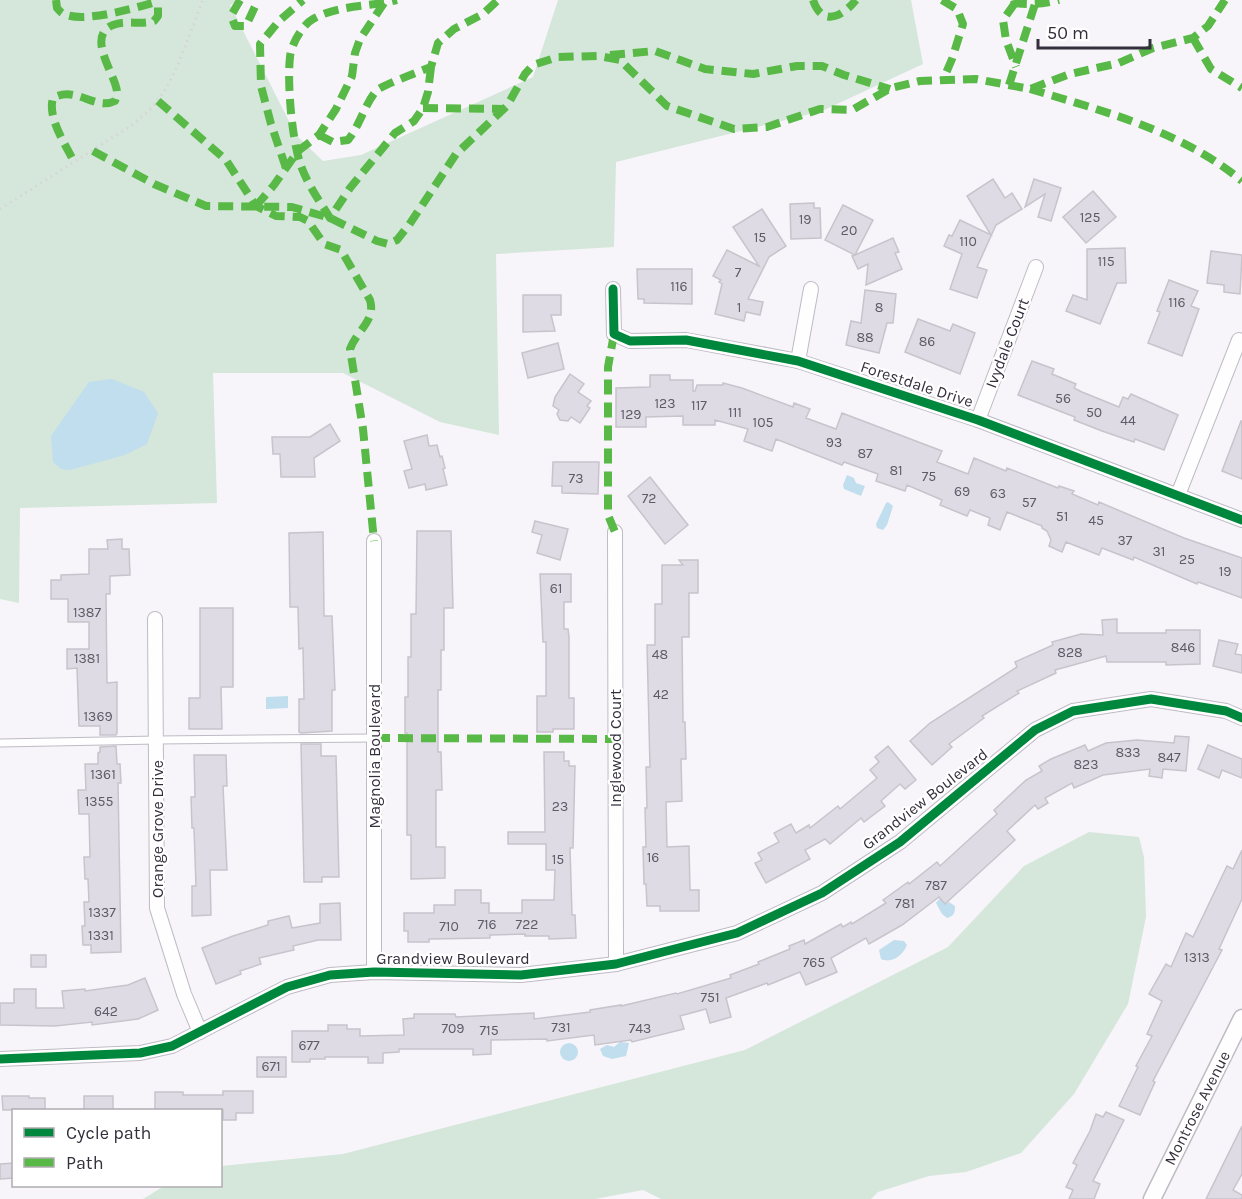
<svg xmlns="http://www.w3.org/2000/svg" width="1242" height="1199" font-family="Karla,sans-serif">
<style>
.green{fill:#d5e6da}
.water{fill:#c0deed}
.building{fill:#dedbe5;stroke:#c7c4cc;stroke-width:1.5}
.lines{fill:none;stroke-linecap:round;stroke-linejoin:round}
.service-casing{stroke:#bebbc4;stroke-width:9}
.minor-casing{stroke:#bebbc4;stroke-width:16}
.tertiary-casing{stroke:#bebbc4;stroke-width:19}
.path{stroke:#d6d4d7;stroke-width:3;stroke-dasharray:1.5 4.5;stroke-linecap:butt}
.service{stroke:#fefefe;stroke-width:7}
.minor{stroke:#fefefe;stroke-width:14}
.tertiary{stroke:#fefefe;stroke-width:16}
.quiet{stroke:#58b947;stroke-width:8;stroke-dasharray:15 8;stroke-linecap:butt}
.cycleway-casing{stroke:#fff;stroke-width:13}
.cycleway{stroke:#00873e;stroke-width:9}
.labels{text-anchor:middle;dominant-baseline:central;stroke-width:4.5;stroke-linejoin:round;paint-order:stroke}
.number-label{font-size:14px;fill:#5e5a67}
.street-label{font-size:16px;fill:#342f3d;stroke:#fff}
</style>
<rect width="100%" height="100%" fill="#f7f5fa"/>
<g class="green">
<path d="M0,0H239L230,5L296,135L323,161L361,155L533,77L558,0H911L923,64L822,111L616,162L614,247L496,254L499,435L440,422L343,373H213L217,503L20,508L19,603L0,599Z"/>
<path d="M1089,832L1139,837L1144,857L1146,917L1128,1004L1074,1094L1021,1153L966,1172L929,1176L878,1192L871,1199H661L643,1190L595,1199H143L164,1186H220L221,1166L343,1154L745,1050L948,947L1024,866Z"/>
</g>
<g class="water">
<path d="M112,379L144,392L158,413L147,444L125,455L70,470L61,469L53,462L51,436L89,382Z"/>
<path d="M847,475L854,478L856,483L865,486L861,496L844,489L843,485Z"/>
<path d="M888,502L893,506L887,525L883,530L877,528L876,524L886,503Z"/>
<path d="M288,696V708L266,709V697Z"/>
<path d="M940,898L945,904L949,902L955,906C955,913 954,916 947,918L942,914L936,903Z"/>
<path d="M894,940L904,941L907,945C903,955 892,964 881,959L879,950Z"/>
<path d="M620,1042L629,1043L626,1056L612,1059L603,1056L600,1049L607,1045L614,1047Z"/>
<circle cx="569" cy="1052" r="9"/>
</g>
<g class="building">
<path d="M993,179L1005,198L1012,193L1022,209L996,225L977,267L987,270L977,298L950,289L962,254L944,246L949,235L952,236L960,220L991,235L967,196Z"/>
<path d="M1034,179L1061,188L1051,221L1038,217L1045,194L1025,207Z"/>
<path d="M1093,191L1116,217L1086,243L1063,217Z"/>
<path d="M814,203V208H820L821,238L791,239L790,204Z"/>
<path d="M843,205L873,220L855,255L893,238L899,252L895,253L902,269L866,285L868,264L858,269L852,256L855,255L825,240Z"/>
<path d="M762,209L786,246L769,257L748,299L763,302L760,315L746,312L744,321L715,314L722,284L719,282L721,280L713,276L727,250L759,266L733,227Z"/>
<path d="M1125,248L1126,283H1117L1100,324L1066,311L1073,295L1087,300V249Z"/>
<path d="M1211,251L1242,255L1240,294L1224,292V285L1207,283Z"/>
<path d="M637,269H692V304L644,303V299H638Z"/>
<path d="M1169,280L1198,291L1191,306L1199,309L1182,356L1148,343L1160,312L1157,311Z"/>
<path d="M865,290L896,294L893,323H887L879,353L846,345L851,321L861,323Z"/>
<path d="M523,295H561V315H551L555,331L523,332Z"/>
<path d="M918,319L950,331L953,324L975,333L960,374L905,352Z"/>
<path d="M558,343L564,369L528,378L522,353Z"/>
<path d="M1032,361L1054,369L1052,374L1076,384L1074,388L1082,392L1119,407L1123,397L1128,399L1131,394L1178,415L1164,450L1135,439L1134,442L1102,431L1074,420L1075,417L1018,395Z"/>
<path d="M570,374L584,384L578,392L591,401L587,406L590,408L580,423L571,417L568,421L560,420L557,414L559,410L553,406L555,397Z"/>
<path d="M650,375H670V380H693V391H695L697,385H723V383L742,388L793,407L794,403L810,409L806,418L836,429L842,413L942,451L937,462L968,474L974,458L1006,471L1007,468L1058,488L1059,486L1074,491L1072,494L1098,505L1099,502L1184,538L1242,558V598L1198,582L1197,584L1134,557L1133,560L1102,548L1099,555L1066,542L1062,552L1049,546L1051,540L1047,531L1042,528V526L1007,512L1000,530L988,525L990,518L970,510L967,516L940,505L942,500L907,485L905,491L876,481L878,474L844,462L842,465L776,439L772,451L744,441L748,429L715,420V425H683V416L646,417V427H616V388L650,387Z"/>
<path d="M1241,421H1242V479L1222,471Z"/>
<path d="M330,424L340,441L314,458L315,477H281L280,454H273L272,437H310Z"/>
<path d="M427,435L429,446L437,445L440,457L442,456L445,468L443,469L447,485L426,490L425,484L409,488L404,471L412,469L404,441Z"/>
<path d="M553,462H599L598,494L562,493V486H552Z"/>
<path d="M650,477L688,525L665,544L628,496Z"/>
<path d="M535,521L568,529L560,560L537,553L542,535L532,532Z"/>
<path d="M417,531H451L453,608H444V650H441V690H438V752H441L442,790H436V847H445V878L411,879V835H407V733H405V697H408V657H411V614H416Z"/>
<path d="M323,532L324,616H332L335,690H332V731L301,733L299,732V699H304L303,648L299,649L298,607H290L289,533Z"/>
<path d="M122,539V549H129L130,575L110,576V594H106L107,683L117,682V733L116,735H100V726H79L77,668L67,669V649H89V622H68V599H51V580H61V575L89,574V549H108L107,540Z"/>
<path d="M679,560H698V593H689V637H682L683,722H685L686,759H681L682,801L666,802L667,847L689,846L690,890H699V911H660V906H647L646,884H644L643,847H646L645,808H647L646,767H650L647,645H655V604H662V565H683Z"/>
<path d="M540,574H571V602H564V629H568L569,637V698H574V729H553V732H537V696H546V642H543Z"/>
<path d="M200,608H233V687H221L222,729H189V698H200Z"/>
<path d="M1117,619V633H1166V630H1200V664L1166,665V662H1107L1106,656L1055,670L1056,673L1017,691L1019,693L982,716L984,718L949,744L952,747L932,765L910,741L930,723L1017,667L1015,662L1053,645L1052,642L1081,634L1103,635L1102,620Z"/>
<path d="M1219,640L1238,644L1235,654L1242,655V673L1213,666Z"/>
<path d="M1175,736L1189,737L1186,771L1163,769L1162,778L1149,776L1150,769L1103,775L1074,788L1072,783L1045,798L1048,803L1038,809L1035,805L1007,831L1015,840L945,904L939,897L902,925L869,944L866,938L831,958L837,972L806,985L800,972L768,985L767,983L726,998L731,1017L710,1023L706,1009L680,1016L684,1029L632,1042L631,1040L595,1045L594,1035L547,1041V1039L491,1040V1054L473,1055V1049H399V1052L383,1053V1063H368V1057H325V1059H310V1062H292V1031H328V1025H347V1029H360V1036L404,1035L403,1019L414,1018V1014H455L456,1017L534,1013V1019L590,1012V1010L621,1005V1006L676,993L677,994L731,978L730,975L759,964L758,962L790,949L789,946L804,940L805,944L841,924L843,927L851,922L852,924L886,903L883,900L908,882L909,884L937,862L940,866L997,814L994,810L1026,780L1042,771L1039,766L1051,759L1085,745L1088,751L1106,743L1137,740L1174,743Z"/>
<path d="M301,744H321V756H336L339,877H322V882H304Z"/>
<path d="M1208,745L1242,759V778L1222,770L1219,778L1198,769Z"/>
<path d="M116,746L117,764H120L121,783H118L121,952L91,953V945H83L82,926H85L84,902H89L88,879H85L84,857H90L89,814H79L78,790H86L85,764H98V753L100,752V747Z"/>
<path d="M888,746L916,780L905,789L900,784L881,801L885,806L864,822L861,818L830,844L825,839L805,850L810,859L766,883L755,863L762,860L758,853L779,842L774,833L791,824L796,833L809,825L810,828L838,806L840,809L877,778L870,770L879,762L875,757Z"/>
<path d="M544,752H564V761H569V766H575L573,848H570L572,915H575L576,938L549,939V936H525V934L490,935V938L429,939V942H408V931H404V913H434V905H455V890H481V903H489V913H522V900H554L555,870H546V844H508V832H545Z"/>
<path d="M194,755H226L227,786H223L227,870H210L211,915L192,916V886H196L194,828H192L191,797H195Z"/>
<path d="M1242,850V899L1219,949L1222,950L1153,1081L1155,1082L1140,1115L1119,1106L1138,1067L1136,1066L1152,1036L1147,1034L1162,1001L1149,994L1166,964L1171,967L1186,933L1193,937L1227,866L1233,869Z"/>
<path d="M340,903L341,940H318L293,946L294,950L259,958L261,964L240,971L241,974L216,984L202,948L233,936L268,925V921L289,916L292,928L320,923V904Z"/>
<rect x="31" y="955" width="15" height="12"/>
<path d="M145,978L158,1010L138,1019L92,1025V1022L55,1026L0,1025V1003H14V989H36V1008H64L62,991L85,989V991L128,985Z"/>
<rect x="257" y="1057" width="29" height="20"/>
<path d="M223,1091H253V1113H236V1120H223V1110H155V1092H183V1095H223Z"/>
<path d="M2,1096H29V1098H45V1110H3Z"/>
<rect x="84" y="1096" width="29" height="14"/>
<path d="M1106,1112L1124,1120L1093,1181L1100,1184L1094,1199H1069L1073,1190L1066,1187L1077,1165L1073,1163L1090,1131L1096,1114L1103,1117Z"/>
<path d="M1242,1126V1174L1233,1190L1242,1195V1199H1206Z"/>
<path d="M14,1163V1178L0,1179V1164Z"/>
</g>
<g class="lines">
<defs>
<path id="service" d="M0,743L157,740L375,738"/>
<g id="minor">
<path d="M613,289L614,334L630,341L686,340L798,361L978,420L1242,520"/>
<path d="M798,361L811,289"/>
<path d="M978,420L1036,267"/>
<path d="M1178,495L1239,340"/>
<path d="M615,532L616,964"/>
<path d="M374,541V972"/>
<path d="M155,619L157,908L184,994L200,1032"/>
<path d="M0,1059L140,1053L172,1046L287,987L330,975L374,972L521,975L616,964L737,933L822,893L900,842L1035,730L1073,711L1151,699L1226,711L1242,718"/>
</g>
<path id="tertiary" d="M1152,1199L1242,1018"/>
</defs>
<use href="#service" class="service-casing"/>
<use href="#minor" class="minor-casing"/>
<use href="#tertiary" class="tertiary-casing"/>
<path class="path" d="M0,209L132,125C143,116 154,107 162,95C180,67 190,31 203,0"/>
<use href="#service" class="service"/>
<use href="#minor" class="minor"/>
<use href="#tertiary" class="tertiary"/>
<g class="quiet">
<path d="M56,0L57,8C59,10 61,13 64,14C83,23 132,9 152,3L158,7V16L154,21C141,25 126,20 113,25C85,36 116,75 117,92C117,95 116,98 115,101C95,111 76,85 53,98C47,118 66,145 74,162"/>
<path d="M240,0L231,16L235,26H246L258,0"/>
<path d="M813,0C822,27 842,17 856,0"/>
<path d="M942,0L957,9L963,24L952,59L943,80"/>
<path d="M1014,0L1015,3C1030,5 1044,4 1059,0"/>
<path d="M384,3C362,6 334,7 313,19C302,25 291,45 290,57C287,84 292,141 301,166C308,185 320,202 330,218L350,188L395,133L414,121L423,108L428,92L431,67"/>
<path d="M1015,3L1003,20L1006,40L1016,67"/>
<path d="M1193,38L1211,69L1242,88"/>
<path d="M610,55L655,51L705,69L753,74L797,66H822L844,75L890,89"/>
<path d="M1009,85L1035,4"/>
<path d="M1030,89C1103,111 1182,131 1242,181"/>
<path d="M158,101L226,160L256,206L276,216L300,217L308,221L324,244L341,250L370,300C376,321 357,330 350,349L363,429L374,541"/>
<path d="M423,108L503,109"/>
<path d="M319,135L333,142L348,140C360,125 364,106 376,91C380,86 421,71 431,67L438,43L454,29L483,14L498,0"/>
<path d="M93,151L154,184L206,206L292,207L330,218L377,241L388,244L397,240L409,225L456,154L507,106L525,74L533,65L558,57L599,56L620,60L667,106L734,129L767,127L820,109L852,110L891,88L920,81L976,79L1030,89L1070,74L1119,63L1153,48L1193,38L1208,26L1225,0"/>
<path d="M286,168L271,124L261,86L260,44L279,21L303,0"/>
<path d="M256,206L274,185L298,151L319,135L336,109L352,76L355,53L360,39L384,3L397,0"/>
<path d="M614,334L608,367V515L615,532"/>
<path d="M375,738L615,739"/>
</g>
<defs>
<g id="cycleway">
<path d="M613,289L614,334L630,341L686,340L798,361L978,420L1242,520"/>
<path d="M0,1059L140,1053L172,1046L287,987L330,975L374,972L521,975L616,964L737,933L822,893L900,842L1035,730L1073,711L1151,699L1226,711L1242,718"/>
</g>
</defs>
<use href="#cycleway" class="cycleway-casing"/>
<use href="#cycleway" class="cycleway"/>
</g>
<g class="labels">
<g class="number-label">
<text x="1090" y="217">125</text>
<text x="805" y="219">19</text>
<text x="849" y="230">20</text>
<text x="760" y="237">15</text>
<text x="968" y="241">110</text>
<text x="1106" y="261">115</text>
<text x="738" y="272">7</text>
<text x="679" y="286">116</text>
<text x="1177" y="302">116</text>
<text x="739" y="307">1</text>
<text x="879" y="307">8</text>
<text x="865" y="337">88</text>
<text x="927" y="341">86</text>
<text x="1063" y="398">56</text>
<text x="665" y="403">123</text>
<text x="699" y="405">117</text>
<text x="735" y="412">111</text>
<text x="1094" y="412">50</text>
<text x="631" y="414">129</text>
<text x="1128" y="420">44</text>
<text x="763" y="422">105</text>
<text x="834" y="442">93</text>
<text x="865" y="453">87</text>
<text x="896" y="470">81</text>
<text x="929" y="476">75</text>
<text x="576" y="478">73</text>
<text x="962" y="491">69</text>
<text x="998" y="493">63</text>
<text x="649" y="498">72</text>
<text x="1029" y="502">57</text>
<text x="1062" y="516">51</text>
<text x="1096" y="520">45</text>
<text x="1125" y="540">37</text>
<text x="1159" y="551">31</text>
<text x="1187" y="559">25</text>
<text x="1225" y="571">19</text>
<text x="556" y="588">61</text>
<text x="87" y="612">1387</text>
<text x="1183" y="647">846</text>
<text x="1070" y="652">828</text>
<text x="660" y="654">48</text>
<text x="87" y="658">1381</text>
<text x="661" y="694">42</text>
<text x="98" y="716">1369</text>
<text x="1128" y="752">833</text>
<text x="1169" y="757">847</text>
<text x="1086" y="764">823</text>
<text x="103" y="774">1361</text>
<text x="99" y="801">1355</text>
<text x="560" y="806">23</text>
<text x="653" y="857">16</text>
<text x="558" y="859">15</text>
<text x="936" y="885">787</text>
<text x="905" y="903">781</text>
<text x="102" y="912">1337</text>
<text x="487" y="924">716</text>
<text x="527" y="924">722</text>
<text x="449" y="926">710</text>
<text x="101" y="935">1331</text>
<text x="1197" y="957">1313</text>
<text x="814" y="962">765</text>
<text x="710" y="997">751</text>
<text x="106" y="1011">642</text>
<text x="561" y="1027">731</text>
<text x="453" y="1028">709</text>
<text x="640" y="1028">743</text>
<text x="489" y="1030">715</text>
<text x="309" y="1045">677</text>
<text x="271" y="1066">671</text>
</g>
<g class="street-label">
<text transform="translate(1007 343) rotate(-69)">Ivydale Court</text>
<text transform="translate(917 384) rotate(18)">Forestdale Drive</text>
<text transform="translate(615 748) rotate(-90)">Inglewood Court</text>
<text transform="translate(374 756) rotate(-90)">Magnolia Boulevard</text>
<text transform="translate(925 799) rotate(-38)">Grandview Boulevard</text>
<text transform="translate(157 829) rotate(-90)">Orange Grove Drive</text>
<text x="453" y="958">Grandview Boulevard</text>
<text transform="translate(1197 1108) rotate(-63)">Montrose Avenue</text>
</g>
</g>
<rect x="12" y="1109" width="210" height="78" fill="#ffffff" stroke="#aeacb1" stroke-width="1.5"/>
<rect x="24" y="1128" width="30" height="9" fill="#00873e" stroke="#aeacb1" stroke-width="1.5"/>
<text x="66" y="1139" font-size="18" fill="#342f3d">Cycle path</text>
<rect x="24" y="1158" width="30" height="9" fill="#58b947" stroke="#aeacb1" stroke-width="1.5"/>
<text x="66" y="1169" font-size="18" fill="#342f3d">Path</text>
<path d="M1038 39v9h112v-9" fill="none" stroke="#342f3d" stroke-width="3"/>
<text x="1047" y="39" font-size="18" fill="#342f3d" stroke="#ffffff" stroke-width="4.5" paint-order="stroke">50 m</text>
</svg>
